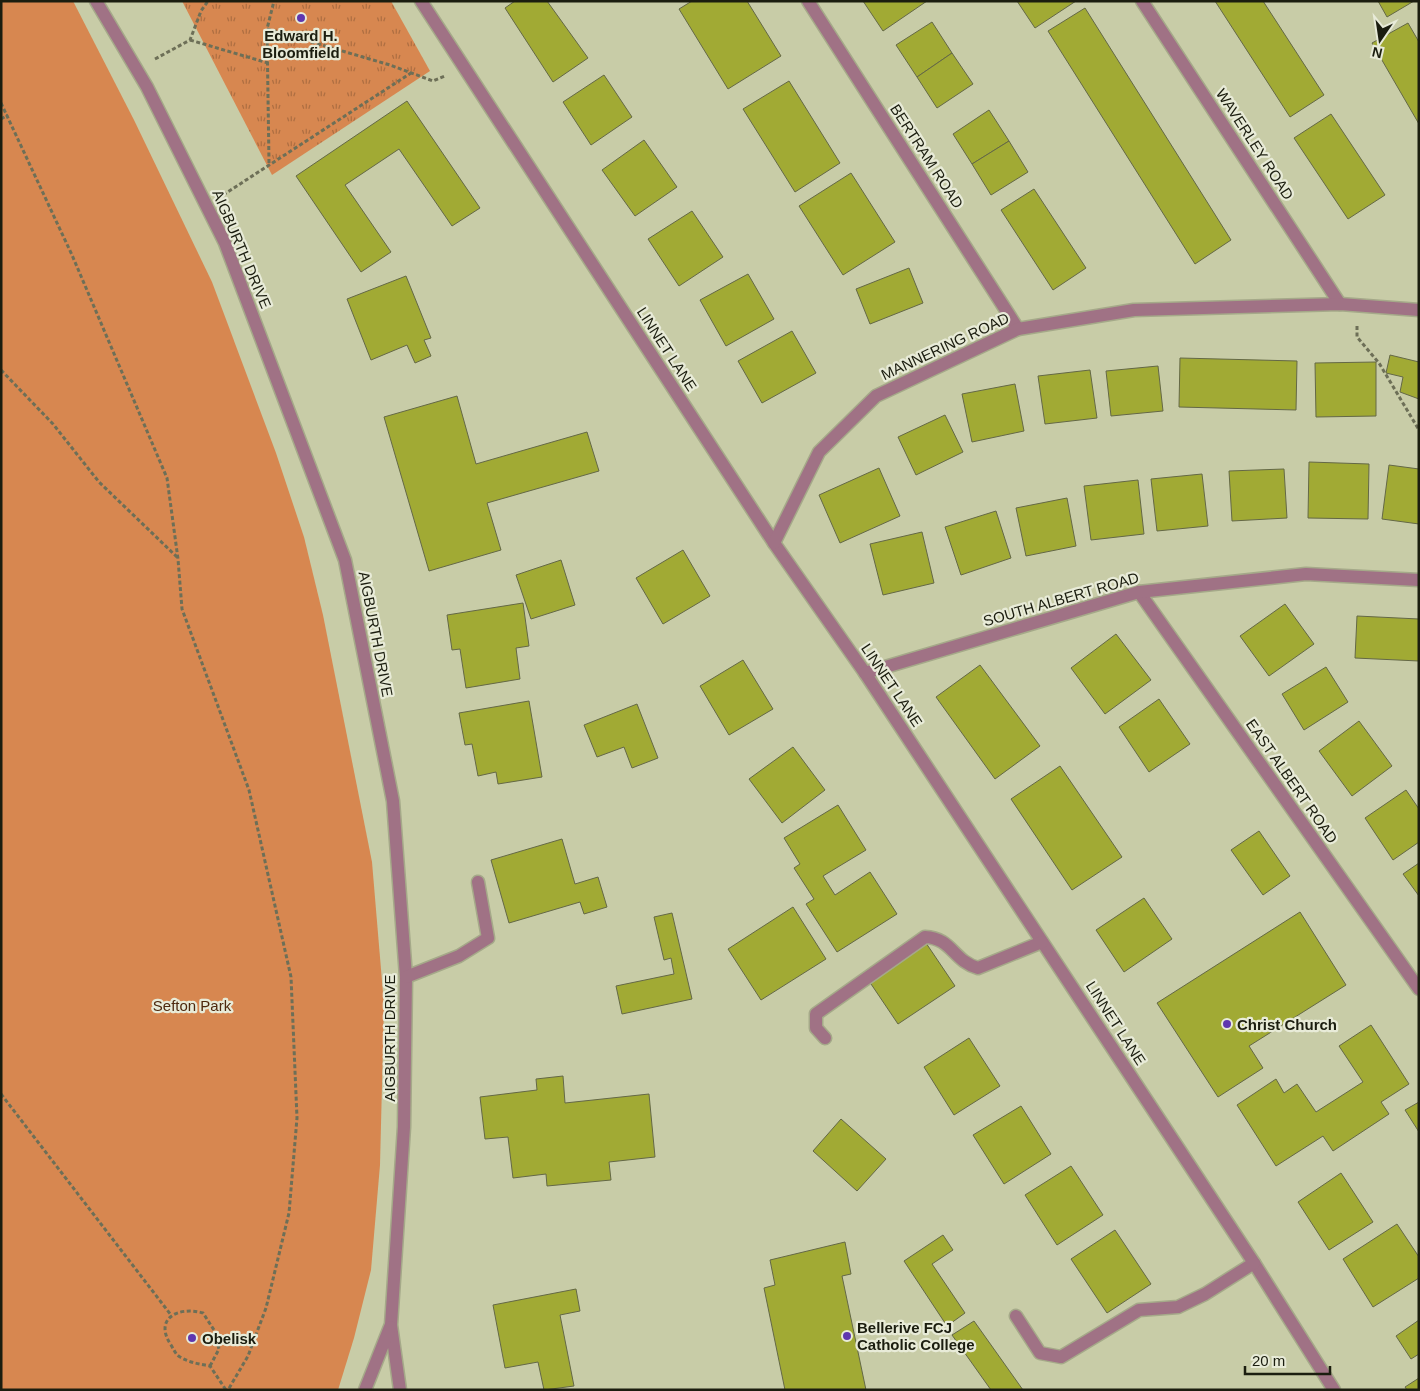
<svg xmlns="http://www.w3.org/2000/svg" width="1420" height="1391" font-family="Arial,sans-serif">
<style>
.grass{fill:url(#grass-tufts)}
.park{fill:#d78750}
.building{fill:#a1aa34;stroke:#646846}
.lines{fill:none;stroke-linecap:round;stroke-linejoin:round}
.minor-casing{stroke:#a5a989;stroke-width:15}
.path{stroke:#6d6f57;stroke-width:3;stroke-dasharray:4 2.5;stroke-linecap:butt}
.minor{stroke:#a07285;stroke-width:12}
.poi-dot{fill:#5f37af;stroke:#e8ebd8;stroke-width:2}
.labels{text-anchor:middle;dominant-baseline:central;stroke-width:4.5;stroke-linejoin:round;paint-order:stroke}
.poi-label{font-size:15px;font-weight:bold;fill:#1b1d0f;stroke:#e8ebd8;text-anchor:start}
.street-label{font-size:15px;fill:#1b1d0f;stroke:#e8ebd8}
.park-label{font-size:15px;fill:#4d280d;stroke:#e8ebd8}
</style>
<defs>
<pattern id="grass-tufts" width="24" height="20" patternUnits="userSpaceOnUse" patternTransform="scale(1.25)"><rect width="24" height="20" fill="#d78750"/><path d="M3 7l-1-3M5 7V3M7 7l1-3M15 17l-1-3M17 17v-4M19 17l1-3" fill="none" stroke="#ae6e41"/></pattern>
</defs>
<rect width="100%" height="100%" fill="#c8cca7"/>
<path class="grass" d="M182,1H391L430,71L272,175Z"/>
<path class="park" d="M1,1H73L134,120L212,282L276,453L304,537L323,615L372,862L384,1005L380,1165L371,1270L354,1338L338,1390H1Z"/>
<g class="building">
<path d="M515,1H547L588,58L553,82L505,8Z"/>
<path d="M692,1H747L781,56L728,89L679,9Z"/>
<path d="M863,1H927L883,31Z"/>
<path d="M1017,1H1076L1035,28Z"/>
<path d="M1215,1H1263L1324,95L1290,117Z"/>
<path d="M1378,1H1414L1387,17Z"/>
<path d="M1085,8L1231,240L1195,264L1048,31Z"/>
<path d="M932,22L952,53L917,77L896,45Z"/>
<path d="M1408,23L1419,42V124L1372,43Z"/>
<path d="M952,53L973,84L937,108L917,77Z"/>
<path d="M604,75L632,117L591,145L563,102Z"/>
<path d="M789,81L840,163L795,192L743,109Z"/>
<path d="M407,101L480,208L452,226L399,149L345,185L391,252L361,272L296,176Z"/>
<path d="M989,110L1009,141L972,164L953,134Z"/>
<path d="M1331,114L1385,195L1348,219L1294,138Z"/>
<path d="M644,140L677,187L635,216L602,170Z"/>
<path d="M1009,141L1028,172L991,195L972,164Z"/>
<path d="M851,173L895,242L843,275L799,206Z"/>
<path d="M1034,189L1086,268L1053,290L1001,210Z"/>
<path d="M692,211L723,257L679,286L648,239Z"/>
<path d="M909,268L923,303L870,324L856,289Z"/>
<path d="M748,274L774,319L726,346L700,300Z"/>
<path d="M406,276L431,338L424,340L431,356L415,363L407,345L371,360L347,299Z"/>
<path d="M792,331L816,373L762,403L738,361Z"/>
<path d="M1390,355L1419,362V399L1400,392L1403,377L1386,373Z"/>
<path d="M1180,358L1297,361L1296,410L1179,407Z"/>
<path d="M1376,362V416L1316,417L1315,363Z"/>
<path d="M1158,366L1163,411L1111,416L1106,371Z"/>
<path d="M1090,370L1097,418L1045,424L1038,376Z"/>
<path d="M1015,384L1024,431L972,442L962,394Z"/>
<path d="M457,396L476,464L587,432L599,471L487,503L501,550L429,571L384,417Z"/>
<path d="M945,415L963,452L916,475L898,437Z"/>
<path d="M1309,462L1369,464L1368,519L1308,518Z"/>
<path d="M1389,465L1419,469V524L1382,519Z"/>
<path d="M879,468L900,516L840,543L819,495Z"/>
<path d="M1284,469L1287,518L1232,521L1229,471Z"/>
<path d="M1202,474L1208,526L1157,531L1151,479Z"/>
<path d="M1138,480L1144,534L1091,540L1084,486Z"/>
<path d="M1067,498L1076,546L1026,556L1016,508Z"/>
<path d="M996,511L1011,558L961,575L945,527Z"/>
<path d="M922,532L934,583L883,595L870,544Z"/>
<path d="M683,550L710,596L663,624L636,578Z"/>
<path d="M561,560L575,605L531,619L516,575Z"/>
<path d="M523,603L529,646L516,648L520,679L466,688L460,649L452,650L447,615Z"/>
<path d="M1285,604L1314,644L1269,676L1240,636Z"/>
<path d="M1357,616L1419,619V661L1355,658Z"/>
<path d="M1116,634L1151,680L1105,714L1071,668Z"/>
<path d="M743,660L773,709L729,735L700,686Z"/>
<path d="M980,665L1040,746L995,779L936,697Z"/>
<path d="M1326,667L1348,702L1304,730L1282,694Z"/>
<path d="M1159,699L1190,744L1149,772L1119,727Z"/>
<path d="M529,701L542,777L498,784L496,772L478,776L472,744L465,745L459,713Z"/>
<path d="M637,704L658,758L632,768L624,747L597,757L584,725Z"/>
<path d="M1359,721L1392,766L1352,796L1319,751Z"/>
<path d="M793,747L825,790L782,823L749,779Z"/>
<path d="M1060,766L1122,857L1072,890L1011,799Z"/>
<path d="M1406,790L1419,809V842L1393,860L1365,818Z"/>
<path d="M838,805L866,850L823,876L835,895L870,872L897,914L837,952L806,904L814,899L794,868L800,864L784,838Z"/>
<path d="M1259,831L1290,876L1263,895L1231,850Z"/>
<path d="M562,839L575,884L598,877L607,907L584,914L580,902L509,923L491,860Z"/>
<path d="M1419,863V896L1403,874Z"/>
<path d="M1144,898L1172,939L1124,972L1096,930Z"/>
<path d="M793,907L826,959L761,1000L728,949Z"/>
<path d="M1300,912L1346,985L1249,1046L1263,1068L1218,1097L1157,1003Z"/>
<path d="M672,913L692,999L622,1014L616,986L674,974L671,958L664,960L654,917Z"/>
<path d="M926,943L955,986L898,1024L869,981Z"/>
<path d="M1371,1025L1409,1084L1381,1102L1389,1114L1333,1151L1323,1136L1276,1166L1237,1105L1276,1079L1284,1093L1297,1084L1316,1112L1363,1082L1339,1046Z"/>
<path d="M969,1038L1000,1086L954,1115L924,1067Z"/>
<path d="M563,1076L565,1103L649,1094L655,1157L609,1162L611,1180L547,1186L546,1174L513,1178L508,1137L485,1139L480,1097L537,1090L536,1079Z"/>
<path d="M1419,1102V1132L1405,1110Z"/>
<path d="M1021,1106L1051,1154L1004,1184L973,1135Z"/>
<path d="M841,1119L886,1159L857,1191L813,1151Z"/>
<path d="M1071,1166L1103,1215L1057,1245L1025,1195Z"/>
<path d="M1341,1173L1373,1222L1329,1250L1298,1202Z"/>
<path d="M1397,1224L1419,1257V1278L1373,1307L1343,1259Z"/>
<path d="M1115,1230L1151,1284L1107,1313L1071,1259Z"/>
<path d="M943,1235L953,1250L932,1264L965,1313L947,1326L904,1261Z"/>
<path d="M845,1242L851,1274L842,1276L866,1390H785L764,1288L775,1285L770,1260Z"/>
<path d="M576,1289L580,1311L560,1315L574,1386L544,1390L538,1362L505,1368L493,1305Z"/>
<path d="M1419,1320V1354L1411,1359L1396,1336Z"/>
<path d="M974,1321L1023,1390H991L952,1335Z"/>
<path d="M1419,1378V1390H1407L1405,1387Z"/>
</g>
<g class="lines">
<defs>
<g id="minor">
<path d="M96,1L147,87L225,243L345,560L393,801L406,977L404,1127L391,1325L400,1390"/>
<path d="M421,1L774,543L865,673L1254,1263L1334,1390"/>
<path d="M808,1L1018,329"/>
<path d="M1142,1L1340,304"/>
<path d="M774,543L819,452L876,396L1018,329L1134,310L1340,304L1419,310"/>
<path d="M1139,592L1419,989"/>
<path d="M865,673L1139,592L1306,574L1419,580"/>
<path d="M406,977L459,956L488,938L478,882"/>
<path d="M825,1038L816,1028V1014L925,937C952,938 953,961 978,968L1042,942"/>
<path d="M1016,1316L1040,1353L1061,1357L1139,1310L1178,1307L1205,1294L1254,1263"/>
<path d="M365,1390L390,1327"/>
</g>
</defs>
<use href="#minor" class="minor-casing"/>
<g class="path">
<path d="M267,29L390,65L433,81L445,76"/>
<path d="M190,40L268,63"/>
<path d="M155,59L190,40L201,11L208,1"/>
<path d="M1,103L72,255L167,478L178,559L182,609L249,790L291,977L297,1118L289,1213L266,1308L248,1356L228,1390"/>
<path d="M1,119L8,115"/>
<path d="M269,163L267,29L274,1"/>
<path d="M223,195L411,73"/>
<path d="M1357,326V337L1379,363L1419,430"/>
<path d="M1,370L53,424L99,482L178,558"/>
<path d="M1,1094L171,1315"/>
<path d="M210,1366L219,1349L214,1330L203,1313C179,1306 153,1318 171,1345C174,1350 176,1355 180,1357C190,1363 200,1364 210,1366L226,1390"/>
</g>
<use href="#minor" class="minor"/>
</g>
<g class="poi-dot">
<circle cx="301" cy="18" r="5"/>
<circle cx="1227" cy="1024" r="5"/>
<circle cx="847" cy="1336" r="5"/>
<circle cx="192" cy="1338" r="5"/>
</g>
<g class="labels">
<g class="poi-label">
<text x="301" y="35" text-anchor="middle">Edward H.<tspan x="301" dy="17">Bloomfield</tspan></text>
<text x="1237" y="1024">Christ Church</text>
<text x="857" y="1327">Bellerive FCJ<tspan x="857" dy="17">Catholic College</tspan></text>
<text x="202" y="1338">Obelisk</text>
</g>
<g class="street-label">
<text transform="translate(1255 144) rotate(57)">WAVERLEY ROAD</text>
<text transform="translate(927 156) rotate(57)">BERTRAM ROAD</text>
<text transform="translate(242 249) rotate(67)">AIGBURTH DRIVE</text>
<text transform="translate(945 346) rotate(-25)">MANNERING ROAD</text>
<text transform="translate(667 349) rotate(57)">LINNET LANE</text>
<text transform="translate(1061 599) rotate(-16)">SOUTH ALBERT ROAD</text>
<text transform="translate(376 634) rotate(79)">AIGBURTH DRIVE</text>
<text transform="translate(892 685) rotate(56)">LINNET LANE</text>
<text transform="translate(1292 781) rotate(55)">EAST ALBERT ROAD</text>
<text transform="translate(1116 1023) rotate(57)">LINNET LANE</text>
<text transform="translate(389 1038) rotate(-90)">AIGBURTH DRIVE</text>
</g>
<g class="park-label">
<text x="192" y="1005">Sefton Park</text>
</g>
</g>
<rect width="1420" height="1391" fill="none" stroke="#1b1d0f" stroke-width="5"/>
<g transform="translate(1380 40) rotate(193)" stroke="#e8ebd8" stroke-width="4" paint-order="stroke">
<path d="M0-4L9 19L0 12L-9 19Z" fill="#1b1d0f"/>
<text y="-8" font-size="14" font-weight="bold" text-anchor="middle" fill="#1b1d0f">N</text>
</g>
<path d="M1245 1366v8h85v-8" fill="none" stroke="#1b1d0f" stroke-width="2.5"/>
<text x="1252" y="1366" font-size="15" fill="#1b1d0f" stroke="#e8ebd8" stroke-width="4" paint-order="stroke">20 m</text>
</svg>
